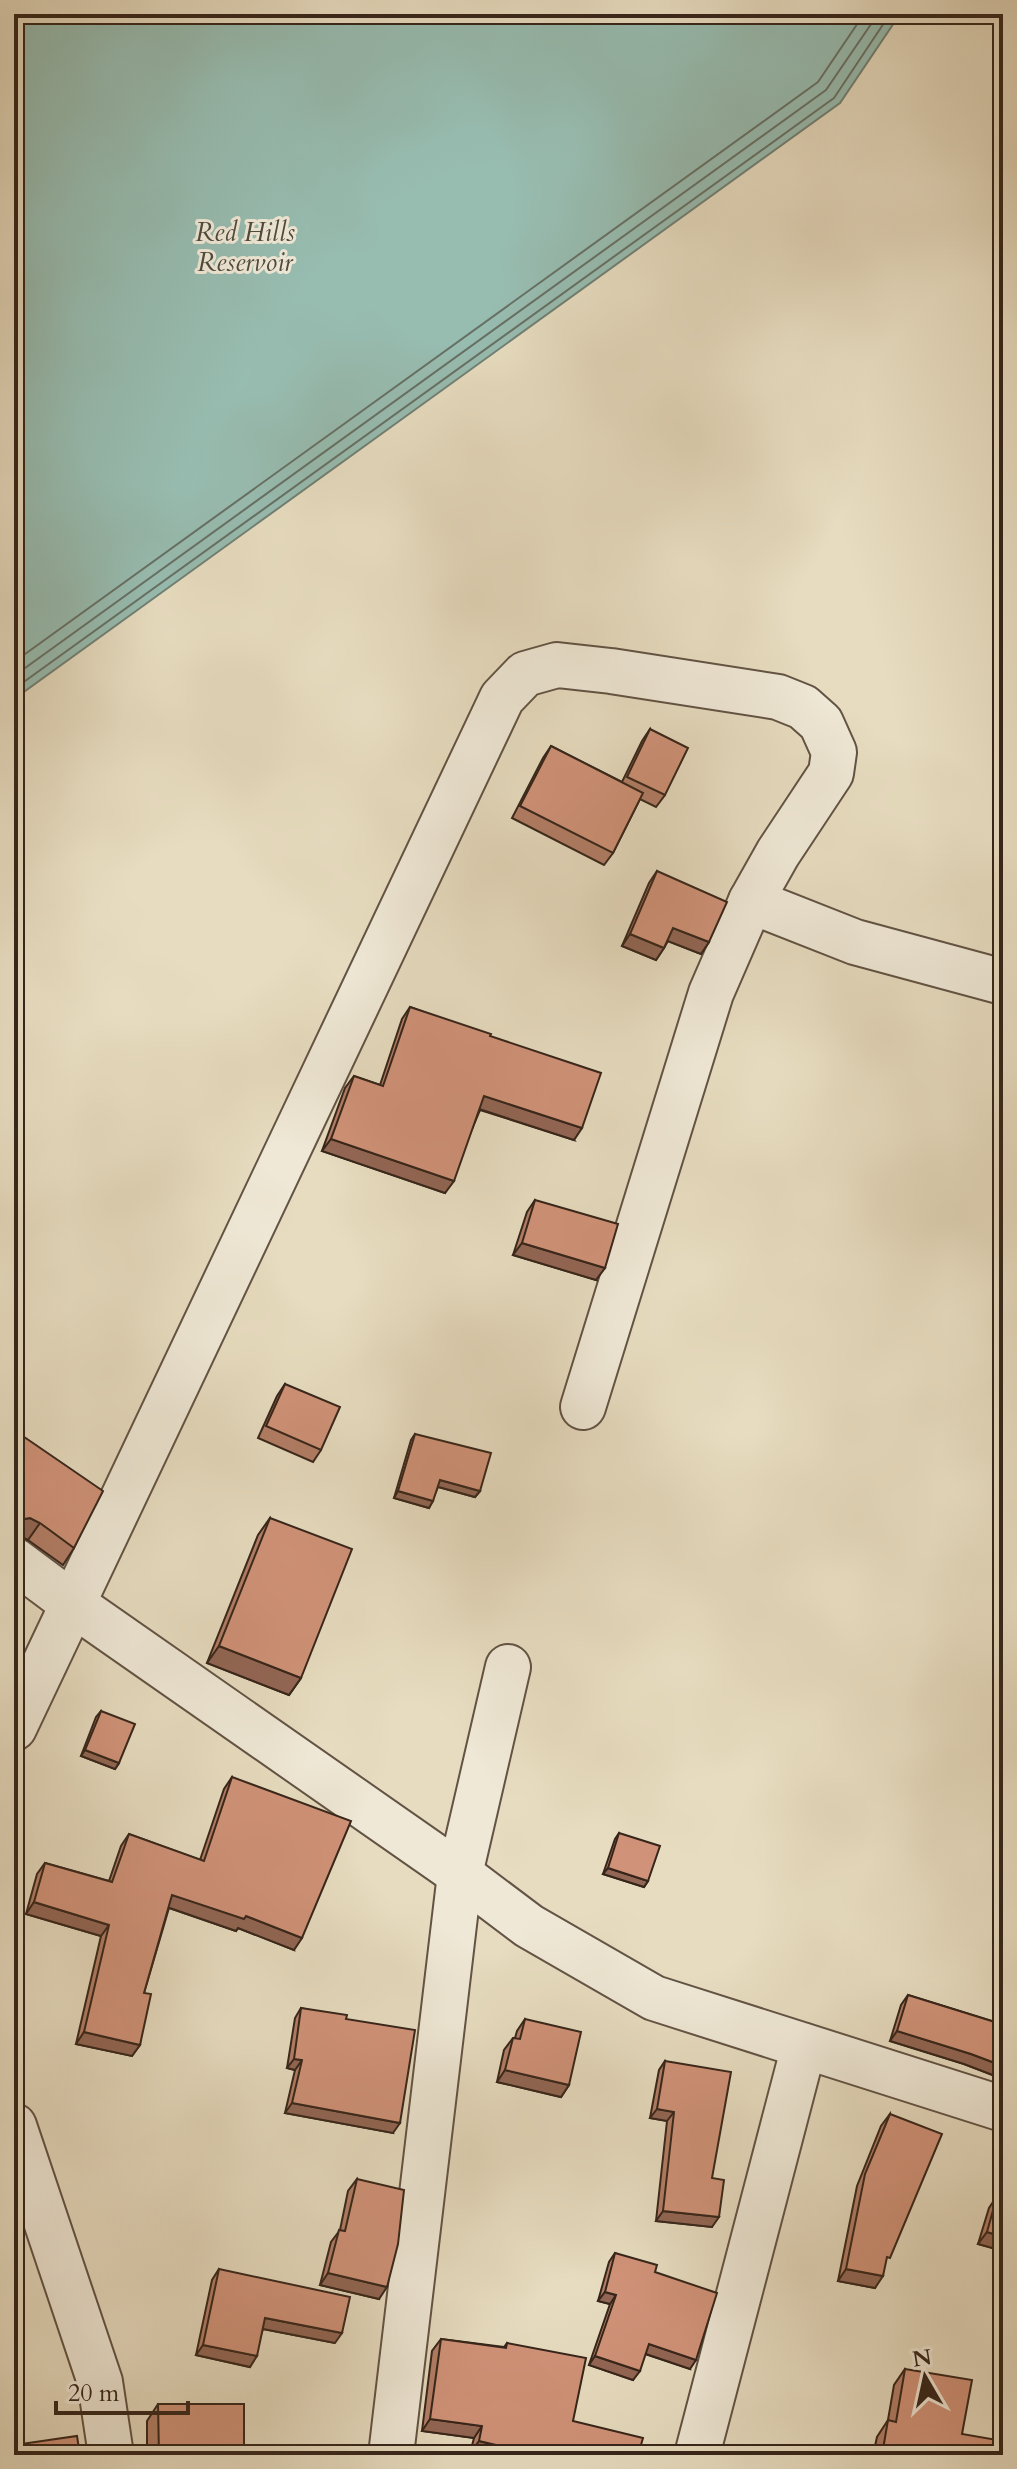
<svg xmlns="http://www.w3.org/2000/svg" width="1017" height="2469" font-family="Cardo,serif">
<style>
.water{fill:#97bcb0;stroke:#708074;stroke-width:2}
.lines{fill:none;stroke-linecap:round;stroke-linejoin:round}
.shore{stroke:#667065;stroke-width:2}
.minor-casing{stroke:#625344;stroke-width:48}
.minor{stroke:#efe8d6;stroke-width:44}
.wall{fill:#b37e67;stroke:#36251a;stroke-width:2}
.shaded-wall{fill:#926654;stroke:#36251a;stroke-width:2}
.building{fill:#d09278;stroke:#36251a;stroke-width:2}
.labels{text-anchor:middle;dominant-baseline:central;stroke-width:6;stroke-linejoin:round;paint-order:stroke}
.water-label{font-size:26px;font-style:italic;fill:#4e4b40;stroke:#efe8d6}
</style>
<rect width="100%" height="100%" fill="#e7dcc0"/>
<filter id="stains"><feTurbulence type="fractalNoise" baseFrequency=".0025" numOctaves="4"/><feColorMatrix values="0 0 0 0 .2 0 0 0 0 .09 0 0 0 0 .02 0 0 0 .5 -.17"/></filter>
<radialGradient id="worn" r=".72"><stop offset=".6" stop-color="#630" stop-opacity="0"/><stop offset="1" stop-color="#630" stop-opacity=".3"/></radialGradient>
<path class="water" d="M14,14H900L840,103L14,699Z"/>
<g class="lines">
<g class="shore">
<path d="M14,662L818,82L864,14"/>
<path d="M14,676L826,90L878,14"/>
<path d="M14,689L834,98L890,14"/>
</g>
<defs>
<g id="minor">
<path d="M583,1407L711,993L751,901"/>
<path d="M14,1560L73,1604L460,1874L529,1926L654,1998L1003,2109"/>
<path d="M14,1728L502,698L525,674L557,665L611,671L778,697L803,707L821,723L834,752L831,773L778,853L751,901L855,942L1003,982"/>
<path d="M14,2126L100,2382L111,2455"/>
<path d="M391,2455L460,1874L508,1667"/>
<path d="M697,2455L804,2046"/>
</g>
</defs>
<use href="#minor" class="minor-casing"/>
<use href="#minor" class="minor"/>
</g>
<g class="wall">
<path d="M1003,646V668L994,664Z"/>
<path d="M650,729L665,795L656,807L640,799L613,853L604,865L512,818L543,758L551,746L622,782L642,741Z"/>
<path d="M657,871L709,942L701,954L668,941L664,948L656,960L622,946L649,883Z"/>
<path d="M410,1007L490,1036L574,1140L480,1110L445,1193L322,1151L345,1088L354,1076L380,1085L402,1019Z"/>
<path d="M535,1200L596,1280L513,1255L527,1212Z"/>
<path d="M285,1384L321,1450L313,1462L258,1438L277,1396Z"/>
<path d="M14,1430L74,1548L63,1565L28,1540L18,1535L14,1536Z"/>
<path d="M415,1434L480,1491L475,1497L438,1487L429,1508L394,1498L411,1440Z"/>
<path d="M270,1518L301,1678L289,1695L207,1663L258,1535Z"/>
<path d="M101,1711L119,1763L115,1769L81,1756L96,1717Z"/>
<path d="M232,1777L294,1950L238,1928L236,1931L169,1908L144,1993L140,2045L132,2056L76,2044L101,1936L26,1914L37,1874L45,1863L109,1881L121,1846L129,1834L200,1860L224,1789Z"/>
<path d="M619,1833L648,1881L644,1887L603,1874L615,1839Z"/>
<path d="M908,1995L995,2022L1003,2000V2079L964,2064L890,2041L901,2005Z"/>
<path d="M301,2008L346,2019L393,2133L285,2113L295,2070L287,2068L295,2018Z"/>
<path d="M525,2019L569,2085L561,2097L497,2082L504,2050L513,2038H515L517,2031Z"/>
<path d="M665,2061L712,2178V2227L656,2221L667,2121L650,2118L659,2070Z"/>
<path d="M890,2114L885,2265L875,2288L838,2281L857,2186L881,2126Z"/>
<path d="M357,2179L379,2299L320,2285L331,2242L340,2230L348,2191Z"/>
<path d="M997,2196L1003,2198V2251L978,2244L989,2208Z"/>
<path d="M615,2253L655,2272L690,2369L645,2354L633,2380L589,2365L610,2304L598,2301L609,2262Z"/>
<path d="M219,2269L335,2343L263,2329L250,2367L196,2355L212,2280Z"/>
<path d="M441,2339L504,2347L507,2343L573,2421L470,2453L474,2438L422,2431L432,2351Z"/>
<path d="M905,2369L962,2434L1003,2455H873L877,2437L888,2420L894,2385Z"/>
<path d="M158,2404L244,2455H147V2421Z"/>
</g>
<g class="shaded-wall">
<path d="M673,928L709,942L701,954L665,940Z"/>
<path d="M630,934L664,948L656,960L622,946Z"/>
<path d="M484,1096L582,1128L574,1140L476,1108Z"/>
<path d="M331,1139L454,1181L445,1193L322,1151Z"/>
<path d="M522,1243L605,1268L596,1280L513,1255Z"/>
<path d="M440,1480L480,1491L475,1497L435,1486Z"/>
<path d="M398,1491L433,1501L429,1508L394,1498Z"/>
<path d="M30,1518L40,1523L28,1540L18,1535L14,1536V1526L18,1520Z"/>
<path d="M219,1646L301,1678L289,1695L207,1663Z"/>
<path d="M85,1750L119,1763L115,1769L81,1756Z"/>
<path d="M608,1868L648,1881L644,1887L603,1874Z"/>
<path d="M172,1895L246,1916L302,1938L294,1950L238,1928L236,1931L164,1906Z"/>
<path d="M34,1902L109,1925L101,1936L26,1914Z"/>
<path d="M897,2031L971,2054L1003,2066V2079L964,2064L890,2041Z"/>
<path d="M84,2032L140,2045L132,2056L76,2044Z"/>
<path d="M294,2059L302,2060L295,2070L287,2068Z"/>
<path d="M505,2070L569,2085L561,2097L497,2082Z"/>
<path d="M292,2103L400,2123L393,2133L285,2113Z"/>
<path d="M657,2109L674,2112L667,2121L650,2118Z"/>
<path d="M663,2211L719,2217L712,2227L656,2221Z"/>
<path d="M987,2232L1003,2237V2251L978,2244Z"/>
<path d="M846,2269L883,2276L875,2288L838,2281Z"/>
<path d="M328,2273L387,2287L379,2299L320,2285Z"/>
<path d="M605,2292L616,2295L610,2304L598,2301Z"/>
<path d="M265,2318L342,2333L335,2343L258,2328Z"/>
<path d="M649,2344L696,2360L690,2369L643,2353Z"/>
<path d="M203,2345L257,2356L250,2367L196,2355Z"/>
<path d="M595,2356L640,2371L633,2380L589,2365Z"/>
<path d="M430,2419L482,2426L474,2438L422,2431Z"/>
<path d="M479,2441L538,2455H480L470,2453Z"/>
</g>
<g class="building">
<path d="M650,729L688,748L665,795L627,777Z"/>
<path d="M551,746L643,793L613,853L520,806Z"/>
<path d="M657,871L727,902L709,942L673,928L664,948L630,934Z"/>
<path d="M410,1007L491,1034L490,1036L601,1073L582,1128L484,1096L454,1181L331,1139L354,1076L383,1086Z"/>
<path d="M535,1200L618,1224L605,1268L522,1243Z"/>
<path d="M285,1384L340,1407L321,1450L266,1426Z"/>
<path d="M14,1430L103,1491L74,1548L40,1523L30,1518L18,1520L14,1517Z"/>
<path d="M415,1434L491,1453L480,1491L440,1480L433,1501L398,1491Z"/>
<path d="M270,1518L352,1549L301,1678L219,1646Z"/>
<path d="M101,1711L135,1724L119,1763L85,1750Z"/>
<path d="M232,1777L351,1821L302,1938L246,1916L244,1919L172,1895L144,1993L151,1994L140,2045L84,2032L109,1925L34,1902L45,1863L112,1882L129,1834L204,1861Z"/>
<path d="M619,1833L660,1846L648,1881L608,1868Z"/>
<path d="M908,1995L998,2023L1003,2009V2066L971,2054L897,2031Z"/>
<path d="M301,2008L347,2015L346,2019L415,2030L400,2123L292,2103L302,2060L294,2059Z"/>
<path d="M525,2019L581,2032L569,2085L505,2070L513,2038L520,2039Z"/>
<path d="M665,2061L731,2072L712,2178L724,2180L719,2217L663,2211L674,2112L657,2109Z"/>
<path d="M890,2114L942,2134L890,2258L887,2257L883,2276L846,2269L865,2174Z"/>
<path d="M357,2179L404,2190L398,2244L387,2287L328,2273L339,2230L345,2231Z"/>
<path d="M997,2196L1003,2198V2237L987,2232Z"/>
<path d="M615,2253L657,2265L655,2272L717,2293L696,2360L649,2344L640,2371L595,2356L616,2295L605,2292Z"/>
<path d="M219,2269L350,2297L342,2333L265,2318L257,2356L203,2345Z"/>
<path d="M441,2339L506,2348L507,2343L586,2358L573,2421L643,2438L638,2455H538L479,2441L482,2426L430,2419Z"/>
<path d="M905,2369L972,2380L962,2434L1003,2441V2455H882L888,2420L896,2422Z"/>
<path d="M158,2404H244V2455H159Z"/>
<path d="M77,2436L80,2455H14V2445Z"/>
</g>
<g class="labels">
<g class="water-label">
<text x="245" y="232">Red Hills<tspan x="245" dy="30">Reservoir</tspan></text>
</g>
</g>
<rect width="1017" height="2469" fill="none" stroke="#e7dcc0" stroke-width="48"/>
<rect x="16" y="16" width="985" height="2437" fill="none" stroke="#36251a" stroke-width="4"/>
<rect x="24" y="24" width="969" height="2421" fill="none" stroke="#36251a" stroke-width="2"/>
<g transform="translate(925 2377) rotate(351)" stroke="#efe8d6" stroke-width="6" paint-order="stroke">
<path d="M0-6L14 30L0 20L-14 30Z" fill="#36251a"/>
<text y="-12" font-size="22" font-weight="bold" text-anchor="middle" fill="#36251a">N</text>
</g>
<path d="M56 2401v12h132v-12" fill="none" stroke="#36251a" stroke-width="4"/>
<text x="68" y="2401" font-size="24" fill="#36251a" stroke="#efe8d6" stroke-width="6" paint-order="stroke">20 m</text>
<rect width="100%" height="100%" filter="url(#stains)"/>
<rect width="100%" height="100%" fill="url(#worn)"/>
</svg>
